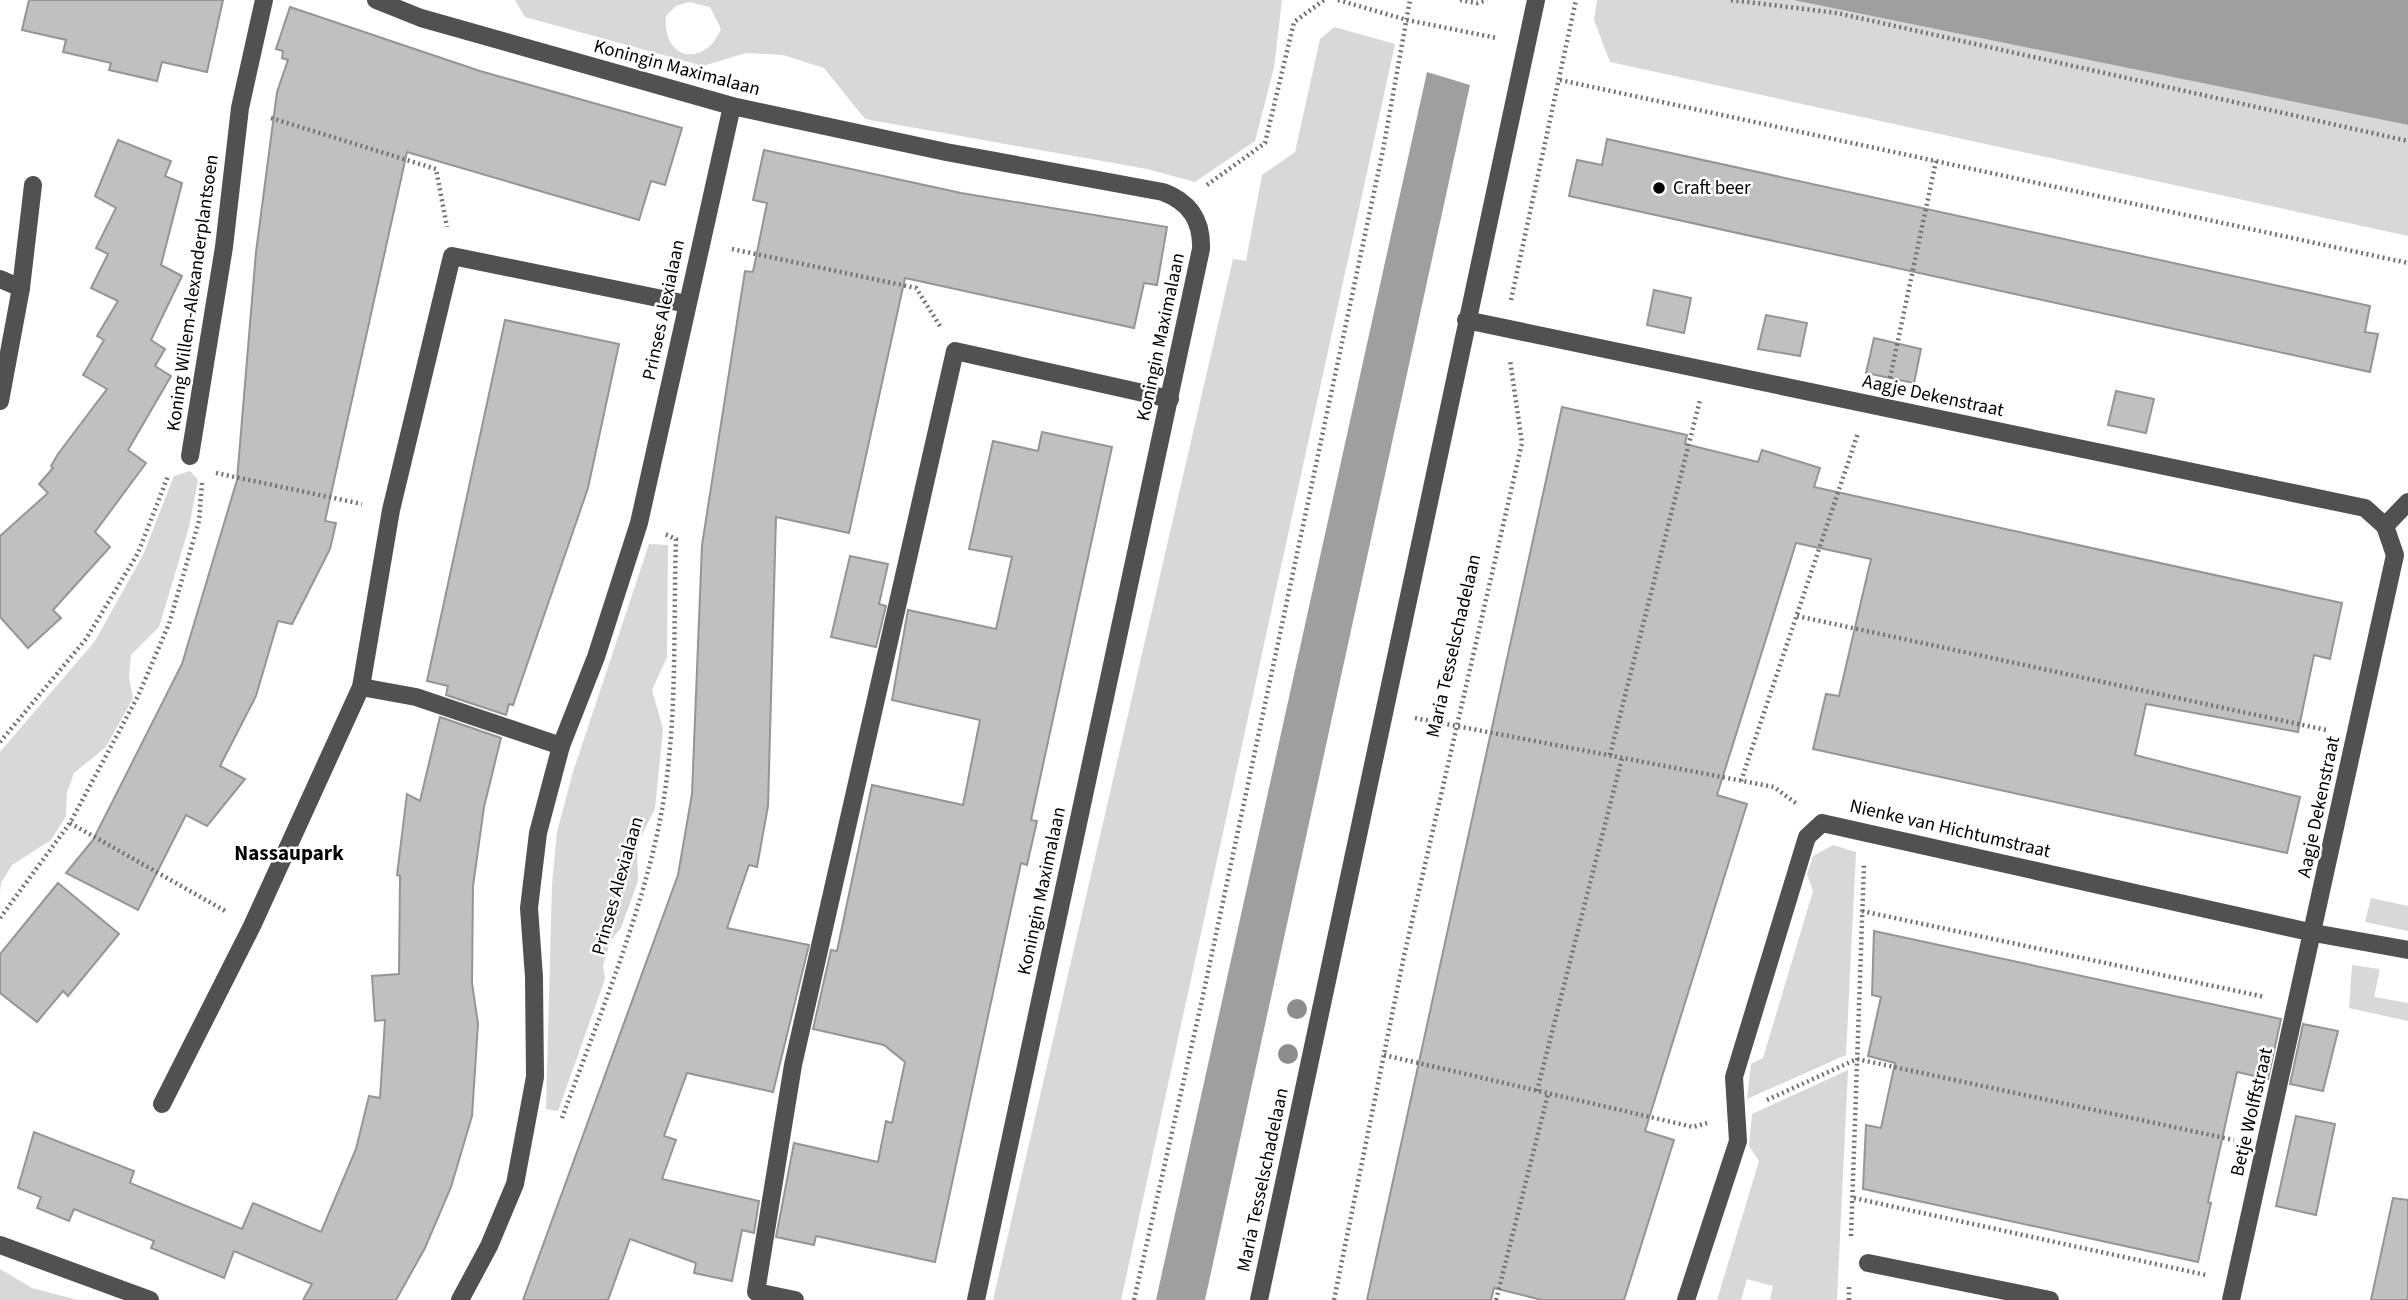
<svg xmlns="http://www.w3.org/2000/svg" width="2408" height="1300" font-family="'Source Sans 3',sans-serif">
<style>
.green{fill:#d8d8d8;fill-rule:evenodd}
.water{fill:#9f9f9f}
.building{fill:#c0c0c0;stroke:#959595;stroke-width:2}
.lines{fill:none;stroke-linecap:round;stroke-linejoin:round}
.path{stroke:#737373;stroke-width:4.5;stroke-dasharray:2 3.5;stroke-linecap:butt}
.minor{stroke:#515151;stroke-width:18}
.tree{fill:#8d8d8d}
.poi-dot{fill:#000;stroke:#fff;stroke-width:2.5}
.labels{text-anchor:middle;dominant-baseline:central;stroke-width:5;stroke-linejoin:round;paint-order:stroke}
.street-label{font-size:19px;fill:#000;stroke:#fff}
.poi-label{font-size:19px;fill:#000;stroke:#fff;text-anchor:start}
.neighbourhood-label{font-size:21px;font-weight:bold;fill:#000;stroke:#fff}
</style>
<rect width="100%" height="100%" fill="#fff"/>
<g class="green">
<path d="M515,0H1282L1274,68L1255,141L1195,182L1147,169L865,119L824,68L783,55L746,53L703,66L525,17ZM689,2L710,7L721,29C706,67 662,62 666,16L676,6Z"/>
<path d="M1597,0H1793L2408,125V236L1610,62L1594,20Z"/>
<path d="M1334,27L1395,44L1121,1300H993L1233,259L1246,261L1262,175L1295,152L1320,39Z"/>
<path d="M190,471L198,480L189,527L159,627L131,655L129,677L133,698L106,747L74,773L67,792L66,816L51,840L12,865L1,883L0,893V752L95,641L143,555L174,476Z"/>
<path d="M649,544L668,545L667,657L652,690L663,729L655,809L637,844L638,881L621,928L611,940L603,966L605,979L558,1111L546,1109L552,884L557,832L573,772Z"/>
<path d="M1833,845L1856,852L1846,1055L1747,1099L1751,1064L1763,1058L1813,891L1807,874L1813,856Z"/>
<path d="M2371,898L2408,906V931L2365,922Z"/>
<path d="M2352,965L2380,969L2374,997L2408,1003V1021L2349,1008Z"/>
<path d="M1848,1070L1837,1300H1770L1773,1286L1747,1279L1741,1300H1717L1759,1161L1749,1146L1752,1114Z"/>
<path d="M0,1269L32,1288L78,1300H0Z"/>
</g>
<g class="water">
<path d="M1793,0H2408V125Z"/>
<path d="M1427,72L1470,85L1205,1300H1156Z"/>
</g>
<g class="building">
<path d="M29,0H223L207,72L162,62L157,81L109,70L111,63L63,52L66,40L22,30Z"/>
<path d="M290,7L480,71L682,128L665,185L651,181L639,220L407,152L325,521L336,523L330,549L292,624L278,621L256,696L220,766L245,779L207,826L186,815L138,910L66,873L93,840L182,664L237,480L256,252L277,92L288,60L282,58L283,51L276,49Z"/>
<path d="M1607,139L2370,306L2365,332L2378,334L2370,372L1569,196L1577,160L1602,165Z"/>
<path d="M118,140L171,161L165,176L182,183L161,265L182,276L151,340L165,349L155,366L171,376L128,450L146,463L95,532L110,547L53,610L61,618L28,648L0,617V536L48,493L39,484L53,468L51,466L58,454L107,389L83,375L104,340L97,336L118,301L91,288L108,254L96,248L116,208L95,196Z"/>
<path d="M764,150L961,193L1167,227L1157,285L1144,283L1134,328L905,278L849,533L776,517L768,806L757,867L749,865L727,928L809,945L773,1092L687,1073L664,1136L676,1140L662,1179L759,1201L754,1233L742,1230L732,1281L694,1273L696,1263L630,1239L608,1300H523L678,875L692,794L702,545L745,271L753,272L767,203L753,200Z"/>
<path d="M1654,290L1691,298L1684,333L1647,325Z"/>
<path d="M1766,315L1807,323L1800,356L1758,349Z"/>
<path d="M505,320L619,344L588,488L513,705L509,704L506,715L446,695L448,686L427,681Z"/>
<path d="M1874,338L1921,349L1914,383L1866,373Z"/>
<path d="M2116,391L2154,399L2146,433L2108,425Z"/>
<path d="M1562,407L1687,435L1685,444L1758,462L1762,450L1820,468L1814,487L2342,603L2330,659L2314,655L2298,732L2146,704L2135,755L2300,797L2287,853L1813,749L1826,694L1839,696L1871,559L1796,543L1717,795L1747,804L1645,1131L1674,1140L1624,1300H1542L1494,1288L1491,1300H1367Z"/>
<path d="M1042,432L1112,447L1031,820L1037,821L1027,865L1021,863L935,1262L816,1236L814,1245L776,1237L794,1143L878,1162L886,1121L892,1123L905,1062L884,1045L813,1029L831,950L837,951L872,785L963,805L980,720L892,700L908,610L996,629L1012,557L969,549L993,441L1038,451Z"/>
<path d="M850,556L888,564L879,604L886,606L876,647L831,637Z"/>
<path d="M440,717L501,738L484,807L473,886L472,983L478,1024L472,1116L451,1187L425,1248L396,1300H303L312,1284L234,1251L224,1278L151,1248L154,1241L74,1209L69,1221L37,1208L41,1197L18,1188L34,1132L134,1171L130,1183L242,1229L253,1203L321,1232L356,1149L369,1096L380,1098L385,1020L375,1021L372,976L399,974L400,876L397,875L407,794L420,801Z"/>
<path d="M58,883L119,934L68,996L63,991L37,1022L0,993V954Z"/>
<path d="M1874,931L2281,1019L2268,1079L2237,1072L2208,1202L2211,1203L2198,1262L1863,1189L1866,1125L1881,1128L1895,1063L1868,1056L1881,997L1872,995Z"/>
<path d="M2303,1024L2338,1031L2323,1091L2290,1084Z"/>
<path d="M2296,1116L2335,1124L2316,1215L2276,1206Z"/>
<path d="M2393,1198L2408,1200V1300H2371Z"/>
</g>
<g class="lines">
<g class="path">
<path d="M1338,0L1407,20L1497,38"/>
<path d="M1460,0L1477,3L1487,0"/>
<path d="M1731,0L1837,13L2408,141"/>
<path d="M1560,80L2408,263"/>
<path d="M271,118L436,169L447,227"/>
<path d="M1207,185L1265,143L1294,22L1324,0"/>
<path d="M732,249L916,288L940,326"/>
<path d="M1511,300L1576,0"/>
<path d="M1890,378L1936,161"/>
<path d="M216,473L362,504"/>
<path d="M1797,616L2326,730"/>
<path d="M1415,718L1774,787L1797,804"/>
<path d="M0,742L86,639L138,553L168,476"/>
<path d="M1610,755L1700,400"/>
<path d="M1741,781L1858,433"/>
<path d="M70,823L227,912"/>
<path d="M1862,911L2265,997"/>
<path d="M0,918L70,823L138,696L169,624L199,521L202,483"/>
<path d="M1384,1055L1693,1127L1707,1123"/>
<path d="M1537,1091L1622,758"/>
<path d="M1767,1100L1857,1059L2234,1140"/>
<path d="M562,1118C597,1022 642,915 661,815C678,725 673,630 676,539L665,534"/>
<path d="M1854,1198L2206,1275"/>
<path d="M1851,1236L1864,864"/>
<path d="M1134,1300L1202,1000L1383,150L1410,0"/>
<path d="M1334,1300L1404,956L1522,443L1510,360"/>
<path d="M1496,1300L1548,1094"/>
<path d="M1849,1300V1287"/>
</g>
<g class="minor">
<path d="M376,0L421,18L732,106L946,152L1163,192C1190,202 1202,221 1201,249L976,1300"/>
<path d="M0,279L21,288"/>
<path d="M1466,320L2365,508L2385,526L2395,555L2231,1300"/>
<path d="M0,401L21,288L33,185"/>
<path d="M190,456L224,247L240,108L264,0"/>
<path d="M2385,526L2408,502"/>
<path d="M361,687L416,697L561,746"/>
<path d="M162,1104L252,926L361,687L391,510L452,256L687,304"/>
<path d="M0,1245L150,1300"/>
<path d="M1868,1263L2050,1300"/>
<path d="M460,1300L489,1246L515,1184L535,1077L534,977L529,908L538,833L561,746L596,657L639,523L732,106"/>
<path d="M795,1300L756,1292L793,1065L955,351L1170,399"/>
<path d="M1259,1300L1536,0"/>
<path d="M1686,1300L1738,1141L1734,1077L1807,837L1822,823L2314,933L2408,950"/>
</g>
</g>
<g class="tree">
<circle cx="1297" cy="1009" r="10"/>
<circle cx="1288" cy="1054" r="10"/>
</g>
<circle class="poi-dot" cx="1659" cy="188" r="7"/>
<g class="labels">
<g class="street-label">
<text transform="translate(677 68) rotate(15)">Koningin Maximalaan</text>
<text transform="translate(193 293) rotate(-82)">Koning Willem-Alexanderplantsoen</text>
<text transform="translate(664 310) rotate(-78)">Prinses Alexialaan</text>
<text transform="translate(1161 337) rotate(-78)">Koningin Maximalaan</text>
<text transform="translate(1933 396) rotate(12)">Aagje Dekenstraat</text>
<text transform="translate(1454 646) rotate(-77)">Maria Tesselschadelaan</text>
<text transform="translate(2319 807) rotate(-78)">Aagje Dekenstraat</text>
<text transform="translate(1950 829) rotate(13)">Nienke van Hichtumstraat</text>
<text transform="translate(618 886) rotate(-74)">Prinses Alexialaan</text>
<text transform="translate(1042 891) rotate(-78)">Koningin Maximalaan</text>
<text transform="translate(2252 1112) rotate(-77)">Betje Wolffstraat</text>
<text transform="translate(1263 1180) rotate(-78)">Maria Tesselschadelaan</text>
</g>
<g class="poi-label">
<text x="1673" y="188">Craft beer</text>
</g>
<g class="neighbourhood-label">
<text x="289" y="853">Nassaupark</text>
</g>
</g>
</svg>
